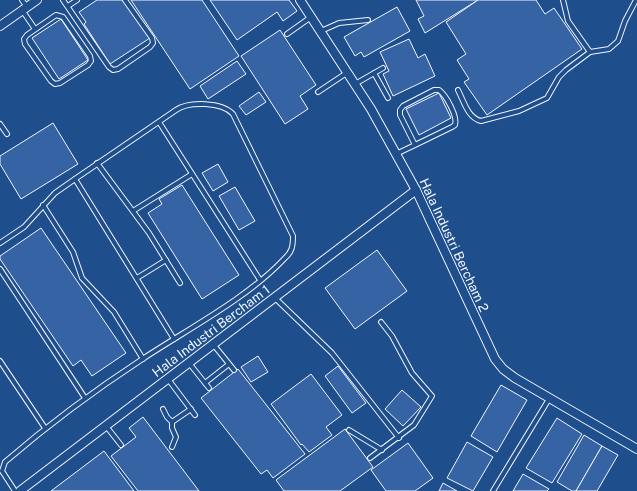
<svg xmlns="http://www.w3.org/2000/svg" width="637" height="491" font-family="'Public Sans',sans-serif">
<style>
.building{fill:#3563a3;stroke:#f2f6ff}
.lines{fill:none;stroke-linecap:round;stroke-linejoin:round}
.service-casing{stroke:#f2f6ff;stroke-width:6}
.minor-casing{stroke:#f2f6ff;stroke-width:10}
.service{stroke:#1f4e8c;stroke-width:4}
.minor{stroke:#1f4e8c;stroke-width:8}
.labels{text-anchor:middle;dominant-baseline:central;stroke-width:3;stroke-linejoin:round;paint-order:stroke}
.street-label{font-size:13px;fill:#f2f6ff;stroke:#1f4e8c}
</style>
<rect width="100%" height="100%" fill="#1f4e8c"/>
<g class="building">
<path d="M97,0H125L150,38L110,64L84,24L86,22L79,12Z"/>
<path d="M131,0H202L239,56L190,89Z"/>
<path d="M210,0H289L297,11L283,21L277,12L237,40Z"/>
<path d="M416,0H478L425,33L418,19L424,16Z"/>
<path d="M478,0H536L545,14L554,8L582,49L487,115L464,82L469,79L457,60L466,54L446,22Z"/>
<path d="M397,7L410,31L364,57L361,52L355,56L344,37Z"/>
<path d="M61,19L88,60L59,79L32,38Z"/>
<path d="M280,30L316,85L300,96L308,109L285,124L241,56Z"/>
<path d="M409,39L418,58L425,54L435,76L393,96L383,74L389,71L380,52Z"/>
<path d="M237,61L246,74L208,99L200,86Z"/>
<path d="M259,92L266,102L246,115L239,106Z"/>
<path d="M439,93L451,118L419,135L406,109Z"/>
<path d="M53,123L78,164L21,199L0,164V156Z"/>
<path d="M218,164L228,182L213,191L202,173Z"/>
<path d="M182,185L239,275L202,299L148,213L162,204L159,199Z"/>
<path d="M235,187L255,221L239,230L219,196Z"/>
<path d="M41,228L126,353L92,376L81,360L73,366L0,259V256Z"/>
<path d="M377,250L407,291L355,329L325,288Z"/>
<path d="M258,356L268,372L251,382L241,367Z"/>
<path d="M338,366L366,403L352,413L325,376Z"/>
<path d="M238,369L305,454L273,478L267,470L261,474L201,398Z"/>
<path d="M311,374L342,415L326,427L332,435L309,452L302,444L301,445L271,404Z"/>
<path d="M501,385L527,400L497,452L471,436Z"/>
<path d="M402,390L421,407L403,426L385,409Z"/>
<path d="M143,417L199,491H138L111,456L136,437L129,428Z"/>
<path d="M557,418L582,434L552,483L526,468Z"/>
<path d="M345,429L373,467L340,491H284L276,480Z"/>
<path d="M584,435L602,446L576,491H572L557,482Z"/>
<path d="M467,442L493,457L473,491L447,478Z"/>
<path d="M408,443L433,478L415,491H386L371,470Z"/>
<path d="M602,446L618,455L597,491H576Z"/>
<path d="M104,451L134,491H51Z"/>
<path d="M523,474L549,489L547,491H513Z"/>
<path d="M443,483L457,491H439Z"/>
</g>
<g class="lines">
<defs>
<g id="service">
<path d="M22,0L27,7"/>
<path d="M63,0L109,67L113,70L118,69L150,47L153,43L152,38L125,0"/>
<path d="M563,0L568,21L590,52"/>
<path d="M68,6L77,0"/>
<path d="M22,10L35,29"/>
<path d="M56,15L63,17L90,56L91,61L88,65L60,83L55,84L51,81L25,44L24,39L27,35Z"/>
<path d="M321,31L339,23L368,20"/>
<path d="M287,34L311,17"/>
<path d="M374,73L388,98"/>
<path d="M355,84L383,68"/>
<path d="M458,90C464,102 468,118 481,121L519,111L547,98L559,77L566,70L590,52L609,49L618,41L625,21L636,0"/>
<path d="M318,92L348,72"/>
<path d="M159,122L260,280"/>
<path d="M0,124L7,134"/>
<path d="M396,154L415,145L452,127L455,125C458,117 446,95 439,90H434L403,106L400,110V115L415,145"/>
<path d="M97,163L149,233L180,283"/>
<path d="M75,179L174,339"/>
<path d="M43,205L73,252L82,278L114,312L143,359"/>
<path d="M133,211L192,174"/>
<path d="M0,243L24,227L55,193L75,179L176,110C189,101 222,102 233,114L293,236C293,246 292,252 285,258C249,297 188,329 144,358C95,390 49,424 5,462L2,471L15,491"/>
<path d="M0,269L85,398"/>
<path d="M137,278L166,260"/>
<path d="M275,298L332,353L399,438"/>
<path d="M213,344L234,370"/>
<path d="M0,361L45,428"/>
<path d="M189,363L209,388"/>
<path d="M168,379L195,415"/>
<path d="M205,383L229,364"/>
<path d="M163,409L167,417L172,422"/>
<path d="M106,426L121,445"/>
<path d="M349,430L382,450"/>
<path d="M172,447L176,437L172,428V422L191,409"/>
<path d="M370,458L414,425L432,396L412,373L392,336L381,322"/>
<path d="M493,491L549,399"/>
</g>
<g id="minor">
<path d="M300,0L371,109L416,190L495,359L503,369L515,378L637,449"/>
<path d="M0,26L37,0"/>
<path d="M20,491L416,190"/>
</g>
</defs>
<use href="#service" class="service-casing"/>
<use href="#minor" class="minor-casing"/>
<use href="#service" class="service"/>
<use href="#minor" class="minor"/>
</g>
<g class="labels">
<g class="street-label">
<text transform="translate(454 245) rotate(65)">Hala Industri Bercham 2</text>
<text transform="translate(211 331) rotate(-37)">Hala Industri Bercham 1</text>
</g>
</g>
</svg>
